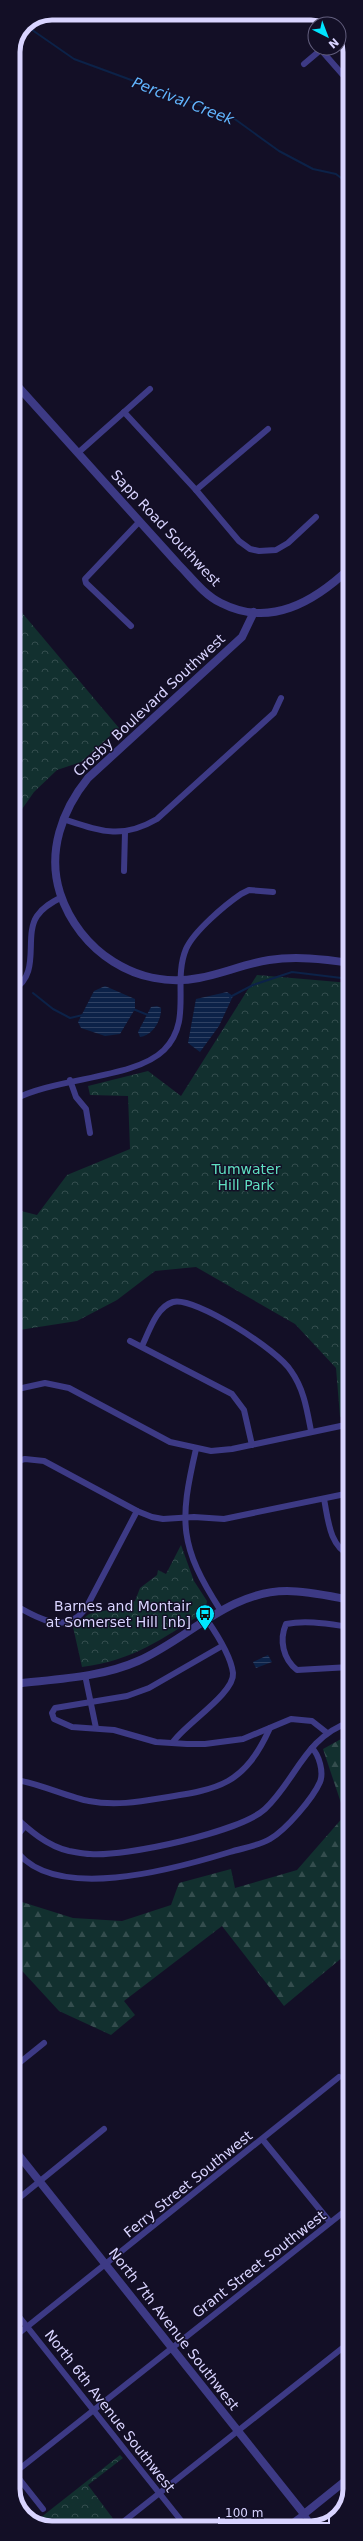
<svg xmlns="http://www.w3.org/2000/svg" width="363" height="2541" font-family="'DejaVu Sans',sans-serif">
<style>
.forest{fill:url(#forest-firs)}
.park{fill:url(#park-crowns)}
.water{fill:url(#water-rules)}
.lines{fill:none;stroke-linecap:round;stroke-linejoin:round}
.stream{stroke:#0c2248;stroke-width:2}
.minor{stroke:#3d3a85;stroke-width:6}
.tertiary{stroke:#3d3a85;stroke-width:8}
.labels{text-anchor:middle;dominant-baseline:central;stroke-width:3;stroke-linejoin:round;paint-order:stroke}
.street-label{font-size:14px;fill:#d9d4ff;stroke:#130f26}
.park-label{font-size:14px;fill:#5fe0c0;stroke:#130f26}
.poi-label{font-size:14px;fill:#d9d4ff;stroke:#130f26;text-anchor:end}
.water-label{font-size:15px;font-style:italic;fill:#62b6ff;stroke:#130f26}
.rim{fill:none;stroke:#d9d4ff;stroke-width:5}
</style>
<defs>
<pattern id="forest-firs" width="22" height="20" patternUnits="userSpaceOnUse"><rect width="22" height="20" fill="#12302f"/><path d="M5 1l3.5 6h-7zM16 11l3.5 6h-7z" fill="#344d4e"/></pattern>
<pattern id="park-crowns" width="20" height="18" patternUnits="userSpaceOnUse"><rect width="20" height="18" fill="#12302f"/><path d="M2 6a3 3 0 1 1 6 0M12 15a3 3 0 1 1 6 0" fill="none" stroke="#344d4e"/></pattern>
<pattern id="water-rules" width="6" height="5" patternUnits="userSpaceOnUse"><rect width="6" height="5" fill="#0c2248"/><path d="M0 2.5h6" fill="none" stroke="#2f4163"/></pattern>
</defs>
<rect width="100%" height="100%" fill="#130f26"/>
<path class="forest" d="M350,1734V1951L284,2006L222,1926L124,2001L135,2015L111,2035L59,2011L13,1961V1908L22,1902L73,1918L122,1921L171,1905L179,1883L231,1869L235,1888L297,1870L345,1815L323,1749Z"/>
<g class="park">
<path d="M13,602L119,728L81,762L57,770L34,792L13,822Z"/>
<path d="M257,975L350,983V1415L340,1417L336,1368L295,1324L196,1267L155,1271L117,1300L77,1321L13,1331V1209L37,1215L67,1175L130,1149L128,1096L90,1095L88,1086L148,1071L181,1096Z"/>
<path d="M181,1545L194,1581L207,1601L205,1612C161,1639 135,1660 82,1667L73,1627L89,1614L117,1608L135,1601L140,1588L157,1575L158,1570L166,1574Z"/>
<path d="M120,2455L123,2458L88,2485L120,2528H84L58,2519L40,2518Z"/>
</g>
<g class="water">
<path d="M105,986L135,999V1009L120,1034L105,1036L81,1028L78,1022L94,991Z"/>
<path d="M227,992L233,996L219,1026L200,1052L188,1043L196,999Z"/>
<path d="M157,1006L161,1008C162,1020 152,1036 140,1037L138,1032L151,1007Z"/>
<path d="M268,1655L272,1662L256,1668L253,1662Z"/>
</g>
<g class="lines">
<g class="stream">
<path d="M25,25L74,59L232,117L279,151L313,169L336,174L345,181L350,246"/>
<path d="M33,993L53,1009L70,1018L83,1015"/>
<path d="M230,997L253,985L292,972L350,979"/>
<path d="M133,1009L148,1015"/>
</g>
<g class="minor">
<path d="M339,34L342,31"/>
<path d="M321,50L350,83"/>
<path d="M304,64L323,48"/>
<path d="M124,412L196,490L239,541L250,549L259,551L276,550L288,543L316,517"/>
<path d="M79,452L150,389"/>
<path d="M196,490L268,429"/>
<path d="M131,626L86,583L85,579L140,521"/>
<path d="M63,819C100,831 121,840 157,819L274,713L281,698"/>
<path d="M124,871L125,832"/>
<path d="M13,990C42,973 23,937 37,916C43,907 52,902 62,897"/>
<path d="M70,1080L76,1097L86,1109L90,1133"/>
<path d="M13,1100C55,1077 135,1079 164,1050C193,1021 172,983 186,949C194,931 225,905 241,894L249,890L273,892"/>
<path d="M130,1341L232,1394L244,1410L252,1445"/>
<path d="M142,1346C149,1332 156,1307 173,1302C195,1296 279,1351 291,1371C304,1389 307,1410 311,1431"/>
<path d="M13,1390L45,1383L69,1388L170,1442L211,1451L232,1449L350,1424"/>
<path d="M196,1449C179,1522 179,1546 221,1611"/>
<path d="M13,1462L25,1459L44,1461L137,1511L152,1517L163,1519L194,1517L224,1519L350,1493"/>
<path d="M324,1499C328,1518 329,1546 350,1555"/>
<path d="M13,1604C37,1618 66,1636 86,1608L137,1511"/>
<path d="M350,1627C328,1624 307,1620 286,1624C279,1640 283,1659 297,1670L350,1667"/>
<path d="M222,1646L149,1688L127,1696L55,1708L52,1713L54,1719L72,1727L114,1730L156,1742L187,1744H205L243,1739L291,1719L312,1721L326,1732"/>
<path d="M85,1675L96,1728"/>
<path d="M173,1742C185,1724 235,1693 233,1673C231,1657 216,1633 207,1620"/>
<path d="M13,1780C28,1779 70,1798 89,1801C114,1806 138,1802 162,1798C220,1789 244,1785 270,1728"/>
<path d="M13,1815C29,1830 47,1846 69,1851C76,1852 83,1854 90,1854C125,1857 240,1832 265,1809C296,1780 305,1737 350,1722"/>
<path d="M25,1826L16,1837L13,1846C49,1906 178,1868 230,1852C243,1848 258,1846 270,1839C286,1830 313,1798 320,1782C324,1772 319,1755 312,1748"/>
<path d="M13,2068L44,2043"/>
<path d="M263,2140L330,2222"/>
<path d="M13,2203L104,2129"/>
<path d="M13,2309L187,2528"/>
<path d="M13,2338L339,2077"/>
<path d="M13,2471L43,2509"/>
<path d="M13,2474L350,2207"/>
<path d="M123,2522L350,2342"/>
<path d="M285,2528L304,2514L314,2528"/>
</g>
<g class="tertiary">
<path d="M13,381L178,564C191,577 204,595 221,603C270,628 314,602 350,568"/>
<path d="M254,612L242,637L88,778C62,810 47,852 60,893C79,951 137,990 199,978C222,974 244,964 269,960C296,956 323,959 350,963"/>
<path d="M13,1684C54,1679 100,1678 138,1661C188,1639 229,1591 287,1591C308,1591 329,1596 350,1600"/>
<path d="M13,2148L304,2514L350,2477"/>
</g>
</g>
<defs>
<symbol id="bus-pin" viewBox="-11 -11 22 30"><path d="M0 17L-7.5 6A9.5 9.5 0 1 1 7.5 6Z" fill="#00e5ff" stroke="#130f26"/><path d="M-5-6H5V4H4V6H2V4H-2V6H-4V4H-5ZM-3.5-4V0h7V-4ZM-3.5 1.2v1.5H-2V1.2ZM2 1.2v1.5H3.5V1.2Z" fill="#111"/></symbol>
</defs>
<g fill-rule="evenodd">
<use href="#bus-pin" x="194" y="1603" width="22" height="30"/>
</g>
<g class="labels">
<g class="street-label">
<text transform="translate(166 528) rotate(47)">Sapp Road Southwest</text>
<text transform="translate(149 705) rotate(-43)">Crosby Boulevard Southwest</text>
<text transform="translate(188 2184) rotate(-39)">Ferry Street Southwest</text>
<text transform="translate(259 2264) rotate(-38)">Grant Street Southwest</text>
<text transform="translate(174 2329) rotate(52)">North 7th Avenue Southwest</text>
<text transform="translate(110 2411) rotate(52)">North 6th Avenue Southwest</text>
</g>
<g class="park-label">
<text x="246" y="1169">Tumwater<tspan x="246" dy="16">Hill Park</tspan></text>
</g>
<g class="poi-label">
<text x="191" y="1606">Barnes and Montair<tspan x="191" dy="16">at Somerset Hill [nb]</tspan></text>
</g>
<g class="water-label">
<text transform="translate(183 101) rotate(21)">Percival Creek</text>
</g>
</g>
<path d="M0 0H363V2541H0ZM52 20H311A32 32 0 0 1 343 52V2489A32 32 0 0 1 311 2521H52A32 32 0 0 1 20 2489V52A32 32 0 0 1 52 20Z" fill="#130f26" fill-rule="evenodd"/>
<path class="rim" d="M52 20H311A32 32 0 0 1 343 52V2489A32 32 0 0 1 311 2521H52A32 32 0 0 1 20 2489V52A32 32 0 0 1 52 20Z"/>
<g transform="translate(327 36) rotate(138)"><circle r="19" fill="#130f26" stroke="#625e7d"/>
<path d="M0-3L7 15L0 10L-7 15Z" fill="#00e5ff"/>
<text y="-6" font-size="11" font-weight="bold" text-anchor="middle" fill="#d9d4ff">N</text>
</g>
<path d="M219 2517v6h110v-6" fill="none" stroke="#d9d4ff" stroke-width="2"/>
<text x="225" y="2517" font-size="12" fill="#d9d4ff" stroke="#130f26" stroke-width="3" paint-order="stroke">100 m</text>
</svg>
